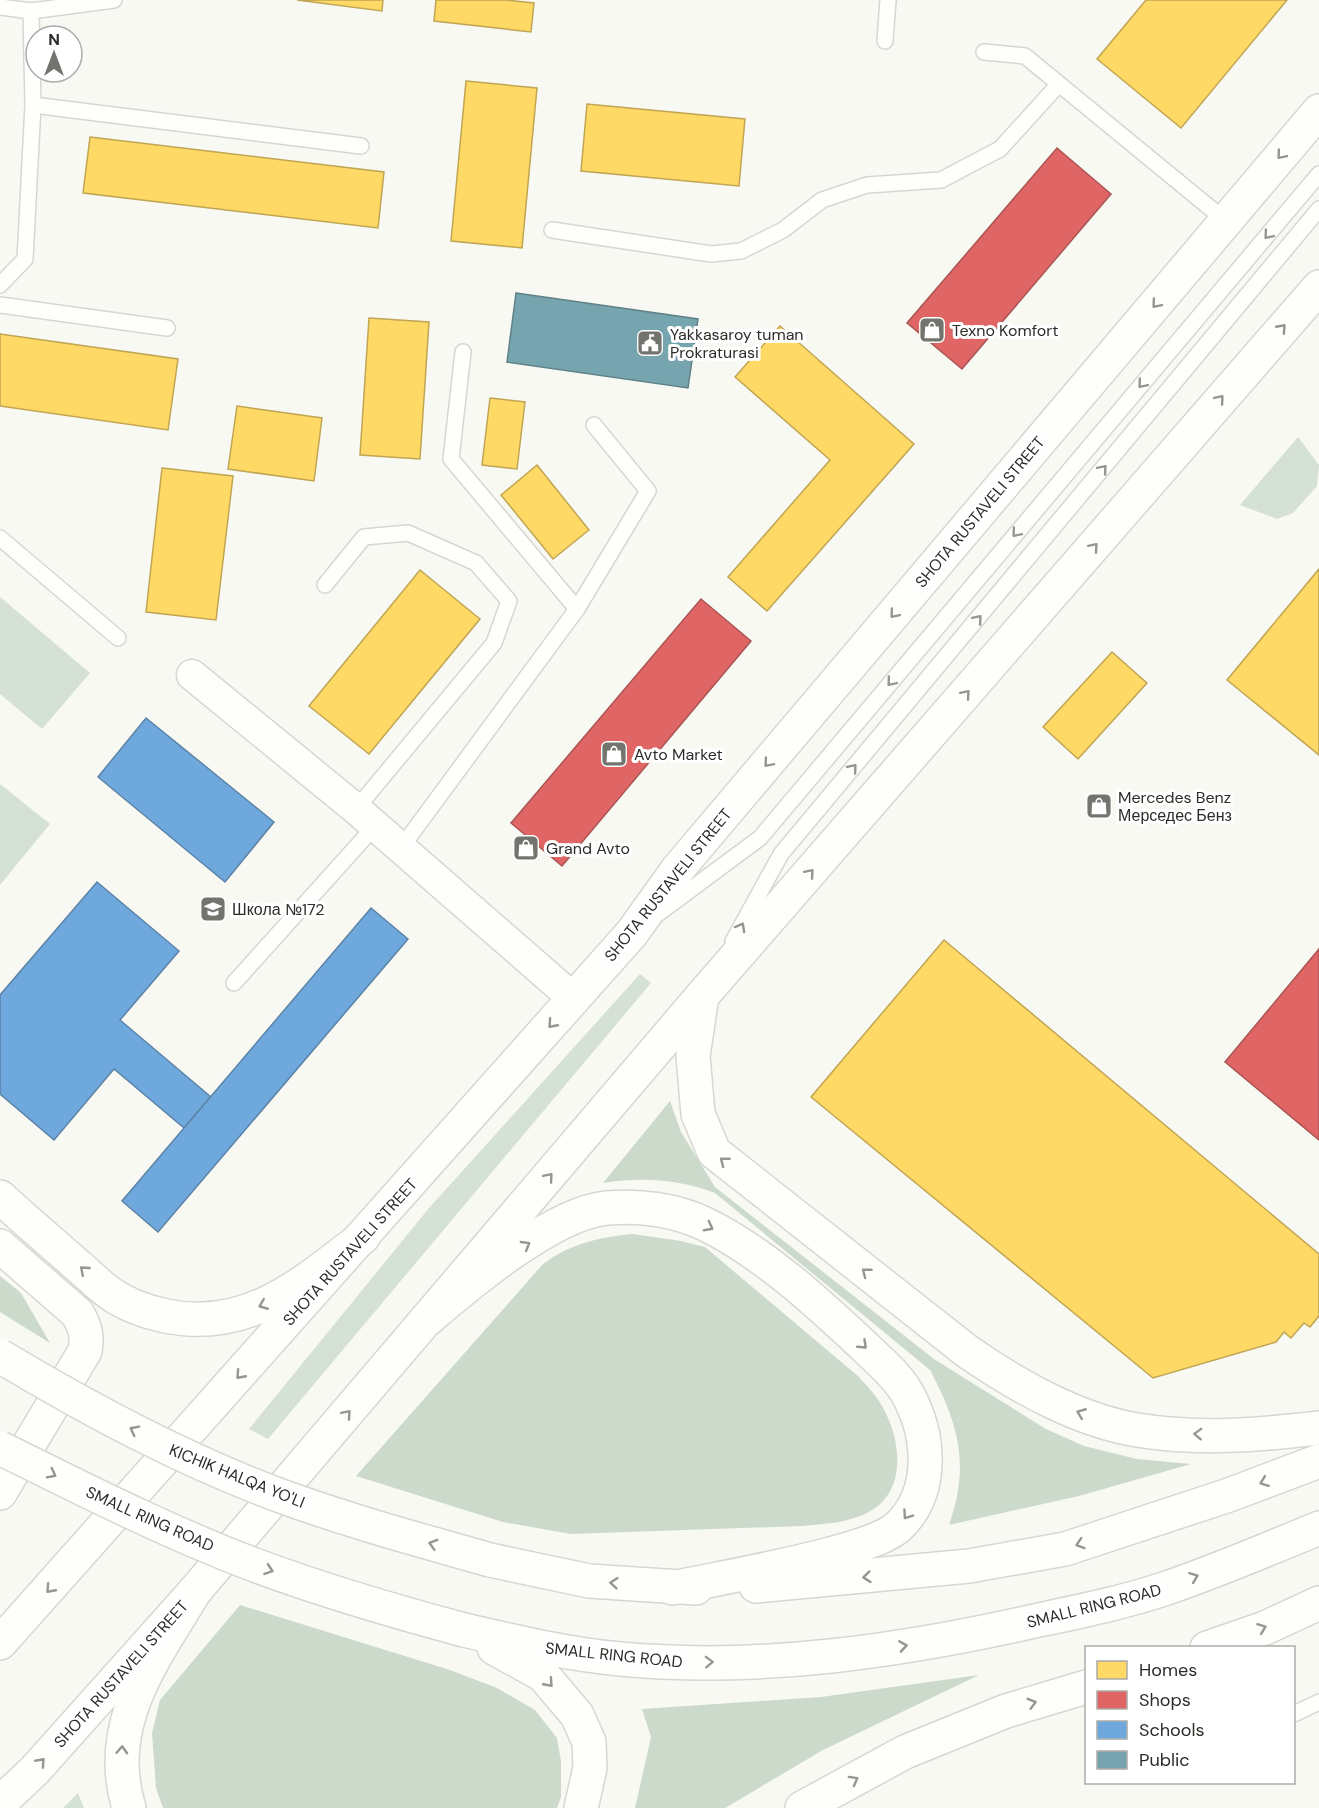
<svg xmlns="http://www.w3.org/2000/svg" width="1319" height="1808" font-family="'DM Sans',sans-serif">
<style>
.green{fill:#d5e1d5}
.forest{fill:#ccdacc}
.homes{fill:#ffd966;stroke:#c0a553;stroke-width:1.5}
.shops{fill:#e06666;stroke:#aa5553;stroke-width:1.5}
.schools{fill:#6fa8dc;stroke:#5b83a6;stroke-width:1.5}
.public{fill:#76a5af;stroke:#608186;stroke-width:1.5}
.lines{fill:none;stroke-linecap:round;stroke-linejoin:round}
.lane-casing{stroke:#d6d6d2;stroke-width:18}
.street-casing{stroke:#d6d6d2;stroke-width:33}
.primary-casing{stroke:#d6d6d2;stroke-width:36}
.highway-casing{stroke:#d6d6d2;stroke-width:36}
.lane{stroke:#fefefd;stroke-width:15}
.street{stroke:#fefefd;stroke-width:30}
.primary{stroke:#fefefd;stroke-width:33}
.highway{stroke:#fefefd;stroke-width:33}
.highway-bridge-casing{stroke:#d6d6d2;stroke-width:36;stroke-linecap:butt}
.highway-bridge{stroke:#fefefd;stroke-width:33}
.oneway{stroke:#969592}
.labels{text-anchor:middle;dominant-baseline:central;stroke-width:6;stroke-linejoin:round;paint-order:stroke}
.poi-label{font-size:16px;fill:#2d2c28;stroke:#fff;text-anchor:start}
.street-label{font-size:16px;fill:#2d2c28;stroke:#fff}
</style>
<rect width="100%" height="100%" fill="#f9f9f4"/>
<g class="green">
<path d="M1298,437L1319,465L1317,486L1293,513L1277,519L1240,505Z"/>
<path d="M0,597L90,673L42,729L0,694Z"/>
<path d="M0,784L50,824L0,885Z"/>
<path d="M640,974L651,983L268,1439L249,1429L429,1208Z"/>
<path d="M78,1793L84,1808H63Z"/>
</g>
<g class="forest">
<path d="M670,1101L681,1132L715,1187L934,1359L1046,1429L1084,1446L1137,1459L1191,1464L1079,1496L949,1525C970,1465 959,1425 930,1370L715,1193C678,1179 642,1177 603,1183Z"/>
<path d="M633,1234L681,1241L705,1247L859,1377C867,1386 876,1395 882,1406C901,1438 908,1491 869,1512C848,1523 825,1524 802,1526L571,1534L503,1522L356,1476L543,1264C570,1244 599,1237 633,1234Z"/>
<path d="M0,1276L21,1293L50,1343L0,1312Z"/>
<path d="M240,1605L450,1670L497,1688L535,1710L557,1738L561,1761V1797L557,1808H163L156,1788L152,1733L160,1700Z"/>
<path d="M979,1675L823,1750L725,1808H635L651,1737L642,1709L821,1697Z"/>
</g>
<g class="homes">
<path d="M297,0H383L382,11Z"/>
<path d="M436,0H506L534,3L531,32L434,21Z"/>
<path d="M1146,0H1287L1181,128L1097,59Z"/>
<path d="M466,81L537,88L522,248L451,241Z"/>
<path d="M587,104L745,119L739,186L581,171Z"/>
<path d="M90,137L384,172L378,228L83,193Z"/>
<path d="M369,318L429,322L420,459L360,455Z"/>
<path d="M780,326L914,444L767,611L728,577L830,460L735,377Z"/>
<path d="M0,334L178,359L168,430L0,406Z"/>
<path d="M490,398L525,402L517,469L482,465Z"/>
<path d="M237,406L322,418L314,481L228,469Z"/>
<path d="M537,465L589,530L553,559L501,495Z"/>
<path d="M162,468L233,476L216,620L146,612Z"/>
<path d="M1319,569V755L1227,680Z"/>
<path d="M420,570L480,619L369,754L309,706Z"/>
<path d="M1112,652L1147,683L1078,759L1043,727Z"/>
<path d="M944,940L1319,1254V1316L1310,1327L1304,1323L1291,1338L1284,1332L1276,1342L1153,1378L811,1097Z"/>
</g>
<g class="shops">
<path d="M1057,148L1111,194L962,369L907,323Z"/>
<path d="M701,599L751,641L562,866L511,823Z"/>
<path d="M1319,949V1140L1225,1062Z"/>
</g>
<g class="schools">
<path d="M146,718L274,822L225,882L98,777Z"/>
<path d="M97,882L179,951L120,1020L211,1097L184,1128L114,1069L54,1140L0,1094V995Z"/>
<path d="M371,908L408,939L158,1232L122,1201Z"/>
</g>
<path class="public" d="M516,293L698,319L688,388L507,362Z"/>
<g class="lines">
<defs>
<g id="lane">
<path d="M0,7L31,11L114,0"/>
<path d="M885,41L888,0"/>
<path d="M984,52L1025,56L1226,221"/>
<path d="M33,105L361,146"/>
<path d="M552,230L711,254L741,251L783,230L822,200L867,185L941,180L1000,149L1059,84"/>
<path d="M0,285L25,259L33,105L31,11"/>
<path d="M0,305L167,328"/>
<path d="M463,352L451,459L577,609"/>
<path d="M0,538L118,638"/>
<path d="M325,585L364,537L408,533L476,563L509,601L494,643L356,809"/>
<path d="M401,848L577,609L648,491L594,425"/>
<path d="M659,913L760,838L1319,174"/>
<path d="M733,941L781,854L1319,209"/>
<path d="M234,983L375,826"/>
<path d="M1294,1714L1319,1702"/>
</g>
<path id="street" d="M192,675L356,809L574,999"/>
<g id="primary">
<path d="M0,1643L632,933L677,870L1319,111"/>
<path d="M0,1803L35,1770L195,1591L702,996L1319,287"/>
</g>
<g id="highway">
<path d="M702,996L693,1056L698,1114L714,1152L968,1352C1018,1386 1077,1420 1137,1430C1197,1440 1259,1435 1319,1428"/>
<path d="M0,1197C25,1220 51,1242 76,1264C88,1274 99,1286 111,1294C127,1305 147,1312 166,1316C248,1333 303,1283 363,1237"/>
<path d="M0,1246L77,1313C85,1326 88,1336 85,1351L0,1493"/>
<path d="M429,1318C470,1283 553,1213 607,1208C640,1205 676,1210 705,1224C764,1253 817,1302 865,1347C879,1361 897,1375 907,1393C930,1434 935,1491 899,1526C872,1553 717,1578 673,1588"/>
<path d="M490,1560L589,1581L696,1588"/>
<path d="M756,1586L969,1566L1065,1549L1229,1495L1319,1461"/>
<path d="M464,1630C516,1642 567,1654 620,1659C760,1672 903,1651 1039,1620C1082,1611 1125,1602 1167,1588C1218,1570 1269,1549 1319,1528"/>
<path d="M494,1648L543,1675L577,1715L589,1742L590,1768L581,1808"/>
<path d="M1207,1648L1265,1628L1319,1603"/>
<path d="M129,1808C103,1724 154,1659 195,1591"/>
<path d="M802,1808L905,1752L1006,1711L1086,1687"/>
</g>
</defs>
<use href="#lane" class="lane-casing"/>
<use href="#street" class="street-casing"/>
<use href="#primary" class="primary-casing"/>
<use href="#highway" class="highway-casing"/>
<use href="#lane" class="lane"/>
<use href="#street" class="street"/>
<use href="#primary" class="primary"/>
<use href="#highway" class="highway"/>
<defs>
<g id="highway-bridge">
<path d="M0,1356C90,1410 183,1460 281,1496C349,1521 420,1540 490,1560"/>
<path d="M0,1448C83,1489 165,1531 252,1564C321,1590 393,1611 464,1630"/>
</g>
</defs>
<use href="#highway-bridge" class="highway-bridge-casing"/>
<use href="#highway-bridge" class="highway-bridge"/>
</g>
<defs><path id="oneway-chevron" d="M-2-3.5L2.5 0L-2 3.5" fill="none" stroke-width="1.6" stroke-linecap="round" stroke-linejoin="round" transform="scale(1.5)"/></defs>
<g class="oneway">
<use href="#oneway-chevron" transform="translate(1281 155) rotate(130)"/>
<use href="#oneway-chevron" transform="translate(1268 235) rotate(130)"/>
<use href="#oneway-chevron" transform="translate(1156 304) rotate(130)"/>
<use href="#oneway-chevron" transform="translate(1282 328) rotate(-48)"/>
<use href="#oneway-chevron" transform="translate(1142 384) rotate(130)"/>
<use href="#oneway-chevron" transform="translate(1220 399) rotate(-50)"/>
<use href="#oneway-chevron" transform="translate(1103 469) rotate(-50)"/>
<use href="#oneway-chevron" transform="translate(1016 533) rotate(130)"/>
<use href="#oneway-chevron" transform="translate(1094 547) rotate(-49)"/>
<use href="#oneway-chevron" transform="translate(894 614) rotate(130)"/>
<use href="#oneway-chevron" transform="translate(978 619) rotate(-50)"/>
<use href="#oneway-chevron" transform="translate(891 682) rotate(130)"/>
<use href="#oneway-chevron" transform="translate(966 694) rotate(-49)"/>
<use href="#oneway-chevron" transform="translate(768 763) rotate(130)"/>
<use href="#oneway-chevron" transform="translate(853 768) rotate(-50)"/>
<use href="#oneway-chevron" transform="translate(810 873) rotate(-49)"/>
<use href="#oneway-chevron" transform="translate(741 927) rotate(-61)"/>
<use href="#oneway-chevron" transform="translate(552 1024) rotate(132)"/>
<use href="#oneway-chevron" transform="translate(724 1161) rotate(-142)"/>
<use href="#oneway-chevron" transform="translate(549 1177) rotate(-50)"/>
<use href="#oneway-chevron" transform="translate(709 1227) rotate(28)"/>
<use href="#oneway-chevron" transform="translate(526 1245) rotate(-30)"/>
<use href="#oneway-chevron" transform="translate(84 1270) rotate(-139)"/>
<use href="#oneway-chevron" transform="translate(866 1272) rotate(-142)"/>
<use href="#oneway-chevron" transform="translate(263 1305) rotate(158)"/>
<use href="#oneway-chevron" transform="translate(863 1345) rotate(43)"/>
<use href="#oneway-chevron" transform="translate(240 1375) rotate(132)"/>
<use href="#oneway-chevron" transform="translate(1081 1413) rotate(-158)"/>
<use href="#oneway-chevron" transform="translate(347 1414) rotate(-49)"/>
<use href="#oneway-chevron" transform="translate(134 1430) rotate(-153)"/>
<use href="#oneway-chevron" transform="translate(1198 1434) rotate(-178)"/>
<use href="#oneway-chevron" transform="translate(52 1474) rotate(27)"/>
<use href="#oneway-chevron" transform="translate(1264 1482) rotate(159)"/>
<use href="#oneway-chevron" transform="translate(907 1515) rotate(125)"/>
<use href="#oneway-chevron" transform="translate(433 1544) rotate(-164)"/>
<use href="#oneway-chevron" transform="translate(1080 1544) rotate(162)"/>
<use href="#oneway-chevron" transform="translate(269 1570) rotate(19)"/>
<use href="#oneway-chevron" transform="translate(867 1577) rotate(174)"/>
<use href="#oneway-chevron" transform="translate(1194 1577) rotate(-21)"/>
<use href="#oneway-chevron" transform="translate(614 1583) rotate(-175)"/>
<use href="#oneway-chevron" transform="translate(50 1589) rotate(132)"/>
<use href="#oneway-chevron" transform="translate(1262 1628) rotate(-21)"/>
<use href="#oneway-chevron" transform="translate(903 1646) rotate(-9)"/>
<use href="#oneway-chevron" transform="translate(709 1662) rotate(-2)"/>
<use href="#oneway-chevron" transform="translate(549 1683) rotate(48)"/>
<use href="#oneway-chevron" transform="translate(1032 1703) rotate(-16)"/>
<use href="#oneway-chevron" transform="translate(122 1750) rotate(-87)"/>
<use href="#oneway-chevron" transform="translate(41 1762) rotate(-48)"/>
<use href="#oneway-chevron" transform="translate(854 1780) rotate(-29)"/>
</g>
<defs>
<symbol id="shop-square" viewBox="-11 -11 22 22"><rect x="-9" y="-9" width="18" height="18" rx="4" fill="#74746f" stroke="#fff"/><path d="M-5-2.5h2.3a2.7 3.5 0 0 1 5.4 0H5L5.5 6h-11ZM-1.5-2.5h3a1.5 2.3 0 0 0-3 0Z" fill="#fff"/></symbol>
<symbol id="civic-square" viewBox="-11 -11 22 22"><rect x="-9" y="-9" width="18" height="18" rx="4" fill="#74746f" stroke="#fff"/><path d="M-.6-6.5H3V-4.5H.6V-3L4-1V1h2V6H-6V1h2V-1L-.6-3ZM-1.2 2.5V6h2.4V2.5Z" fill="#fff"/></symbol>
<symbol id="school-square" viewBox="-11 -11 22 22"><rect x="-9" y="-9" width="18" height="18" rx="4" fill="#74746f" stroke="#fff"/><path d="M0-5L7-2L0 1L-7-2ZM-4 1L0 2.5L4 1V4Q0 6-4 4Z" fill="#fff"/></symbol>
</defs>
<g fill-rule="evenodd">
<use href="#shop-square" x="917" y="315" width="30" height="30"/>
<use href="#civic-square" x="635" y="328" width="30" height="30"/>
<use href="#shop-square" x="599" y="739" width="30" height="30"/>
<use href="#shop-square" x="1084" y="791" width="30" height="30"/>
<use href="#shop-square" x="511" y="833" width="30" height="30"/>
<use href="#school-square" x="198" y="894" width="30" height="30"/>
</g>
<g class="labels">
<g class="poi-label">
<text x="952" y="330">Texno Komfort</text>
<text x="670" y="334">Yakkasaroy tuman<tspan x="670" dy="18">Prokraturasi</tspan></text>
<text x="634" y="754">Avto Market</text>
<text x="1118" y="797">Mercedes Benz<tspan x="1118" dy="18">Мерседес Бенз</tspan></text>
<text x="546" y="848">Grand Avto</text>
<text x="232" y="909">Школа №172</text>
</g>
<g class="street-label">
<text transform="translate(980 512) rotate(-50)">SHOTA RUSTAVELI STREET</text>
<text transform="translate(668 885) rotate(-51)">SHOTA RUSTAVELI STREET</text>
<text transform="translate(350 1252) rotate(-48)">SHOTA RUSTAVELI STREET</text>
<text transform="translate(237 1476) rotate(22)">KICHIK HALQA YO'LI</text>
<text transform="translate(150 1519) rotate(24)">SMALL RING ROAD</text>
<text transform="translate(1094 1606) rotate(-14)">SMALL RING ROAD</text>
<text transform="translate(614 1655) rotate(6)">SMALL RING ROAD</text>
<text transform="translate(121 1674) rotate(-48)">SHOTA RUSTAVELI STREET</text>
</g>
</g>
<rect x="1085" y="1646" width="210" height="138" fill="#ffffff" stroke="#ababa9" stroke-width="1.5"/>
<rect x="1097" y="1661" width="30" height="18" fill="#ffd966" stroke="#ababa9" stroke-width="1.5"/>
<text x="1139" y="1676" font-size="18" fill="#2d2c28">Homes</text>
<rect x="1097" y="1691" width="30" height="18" fill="#e06666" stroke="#ababa9" stroke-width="1.5"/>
<text x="1139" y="1706" font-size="18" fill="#2d2c28">Shops</text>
<rect x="1097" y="1721" width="30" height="18" fill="#6fa8dc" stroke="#ababa9" stroke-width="1.5"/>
<text x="1139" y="1736" font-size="18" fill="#2d2c28">Schools</text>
<rect x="1097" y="1751" width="30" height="18" fill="#76a5af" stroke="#ababa9" stroke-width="1.5"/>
<text x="1139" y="1766" font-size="18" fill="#2d2c28">Public</text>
<g transform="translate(54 54)"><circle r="28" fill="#ffffff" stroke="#ababa9" stroke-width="1.5"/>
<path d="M0-4.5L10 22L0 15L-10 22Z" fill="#74746f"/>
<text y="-9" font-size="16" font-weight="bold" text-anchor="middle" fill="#2d2c28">N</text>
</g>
</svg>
